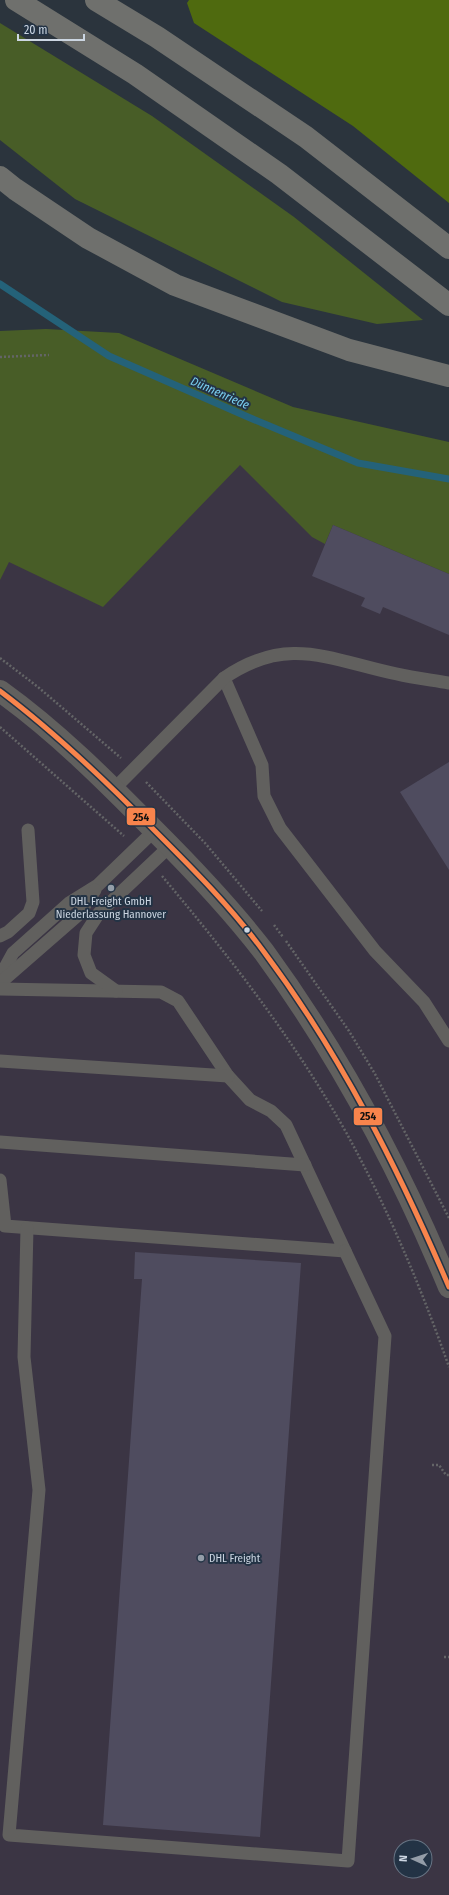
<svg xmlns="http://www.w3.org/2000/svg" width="449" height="1895" font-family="'Fira Sans Condensed',sans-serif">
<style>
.industrial{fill:#3b3544;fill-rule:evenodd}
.green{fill:#485d27}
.forest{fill:#4f6a0f}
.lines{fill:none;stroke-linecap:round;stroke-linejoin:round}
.stream{stroke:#246279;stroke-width:7}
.building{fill:#4f4c5f}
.path{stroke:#646567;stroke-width:2.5;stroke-dasharray:2 2;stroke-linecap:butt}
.lane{stroke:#61605e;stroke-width:13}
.street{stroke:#61605e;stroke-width:22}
.highway{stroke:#6f706d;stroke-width:22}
.bus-1-casing{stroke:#233345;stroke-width:8}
.bus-1{stroke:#f8844c;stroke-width:5}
.poi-dot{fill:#949da8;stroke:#233345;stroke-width:1.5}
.bus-dot{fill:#ccd6e2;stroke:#233345;stroke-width:1.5}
.labels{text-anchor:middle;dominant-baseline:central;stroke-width:4;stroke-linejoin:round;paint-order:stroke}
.poi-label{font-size:11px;fill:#ccd6e2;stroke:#233345}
.water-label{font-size:12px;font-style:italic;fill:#7bd0f1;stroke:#233345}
.line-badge{stroke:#233345;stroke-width:1.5}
.pale-badge-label{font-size:11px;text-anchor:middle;font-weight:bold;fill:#111}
</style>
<rect width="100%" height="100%" fill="#2b343d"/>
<path class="industrial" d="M106,379L449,478V1895H0V574ZM401,1847H425V1871H401Z"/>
<g class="green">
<path d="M0,23L152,116L294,217L423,320L377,324L282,302L75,199L0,140Z"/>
<path d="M46,329L119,333L293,407L449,442V574L333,525L325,544L312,537L240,465L103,607L9,562L0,580V331Z"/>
</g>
<path class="forest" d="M189,0H449V203L353,126L194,23L187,3Z"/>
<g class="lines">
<path class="stream" d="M0,284L109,356L248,417L358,463L449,479"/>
</g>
<g class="building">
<path d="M333,525L449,574V635L383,607L380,614L361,606L365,598L312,576Z"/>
<path d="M449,762V870L400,792Z"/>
<path d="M135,1252L301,1263L260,1837L103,1825L142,1279H134Z"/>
</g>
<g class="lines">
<g class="path">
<path d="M0,357L49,355"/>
<path d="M0,658L38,687L121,758"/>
<path d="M0,727L124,836"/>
<path d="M146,782L205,843L262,911"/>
<path d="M162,876C230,957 295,1041 347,1134C388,1209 421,1287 449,1367"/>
<path d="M274,925L283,937"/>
<path d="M286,941L349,1031L375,1074L449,1218"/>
<path d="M432,1465H439L446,1475H449"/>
<path d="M444,1657H449"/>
</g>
<g class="lane">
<path d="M224,678L262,765L264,796L280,828L375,951L424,1002L449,1041"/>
<path d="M115,788L224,678C288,634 330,660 397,674C414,678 432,680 449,683"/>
<path d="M0,936L8,932L29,913L33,902L28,830"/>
<path d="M0,977L13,953L69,903L98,885L155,830"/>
<path d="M0,983L78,915L95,890"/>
<path d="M0,989L161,992L178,1001L228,1076L250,1100L271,1111L286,1125L345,1251L5,1226L0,1180"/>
<path d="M116,991L91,973L84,955L86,933L99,913L170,846"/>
<path d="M0,1061L228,1076"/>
<path d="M0,1142L305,1165"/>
<path d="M27,1228L24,1357L39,1490L9,1835L348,1861L385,1336L345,1251"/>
</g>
<path class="street" d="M0,691C57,732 106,781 155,831C193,869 231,909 264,952C340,1056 400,1169 449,1287"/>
<g class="highway">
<path d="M16,0L135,74L279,174L449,305"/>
<path d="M96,0L157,37L306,137L449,248"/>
<path d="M0,177L15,189L88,238L175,285L349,350L449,376"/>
</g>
<defs>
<path id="bus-1" d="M0,691C56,733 106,781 155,831C193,869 232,908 264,952C341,1055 399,1170 449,1287"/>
</defs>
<use href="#bus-1" class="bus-1-casing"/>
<use href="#bus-1" class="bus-1"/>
</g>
<g class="poi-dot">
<circle cx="111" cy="888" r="4"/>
<circle cx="201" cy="1558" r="4"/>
</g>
<circle class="bus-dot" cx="247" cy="930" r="3.5"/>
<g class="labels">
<g class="poi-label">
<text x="111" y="901">DHL Freight GmbH<tspan x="111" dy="13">Niederlassung Hannover</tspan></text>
<text x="209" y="1558" text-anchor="start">DHL Freight</text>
</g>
<g class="water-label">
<text transform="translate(220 393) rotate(24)">Dünnenriede</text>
</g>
</g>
<g class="line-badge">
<rect x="126" y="807" width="30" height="19" rx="4" fill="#f8844c"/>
<rect x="353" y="1107" width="30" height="19" rx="4" fill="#f8844c"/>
</g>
<g class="pale-badge-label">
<text x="141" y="821">254</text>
<text x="368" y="1120">254</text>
</g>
<g transform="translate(413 1859) rotate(273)"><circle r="19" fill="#233345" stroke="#677484"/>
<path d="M0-3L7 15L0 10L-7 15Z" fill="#949da8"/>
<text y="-6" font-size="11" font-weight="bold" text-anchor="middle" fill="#ccd6e2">N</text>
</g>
<path d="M18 34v6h66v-6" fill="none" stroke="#ccd6e2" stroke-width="2"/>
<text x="24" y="34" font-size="12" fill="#ccd6e2" stroke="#233345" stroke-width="3" paint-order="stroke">20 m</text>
</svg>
